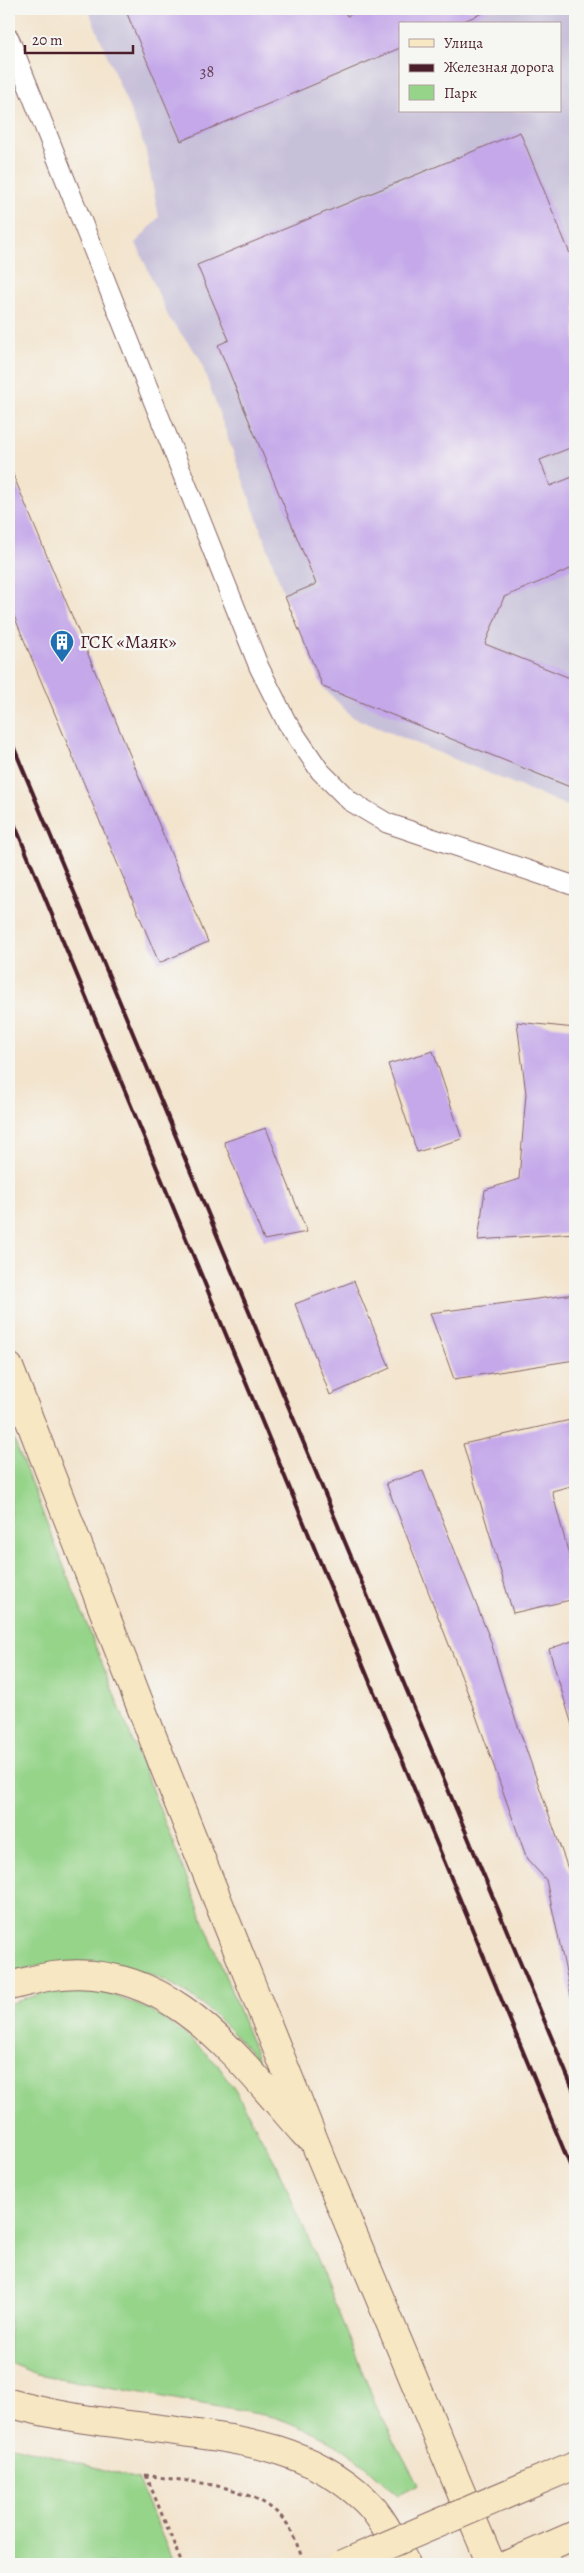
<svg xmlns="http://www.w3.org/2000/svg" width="584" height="2573" font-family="Alegreya,serif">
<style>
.industrial{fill:#c7c0d9;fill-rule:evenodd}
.green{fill:#96d48a;stroke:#707a5a}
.building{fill:#c4a8e9}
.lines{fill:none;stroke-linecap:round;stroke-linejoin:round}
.service-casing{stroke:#856464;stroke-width:21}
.secondary-casing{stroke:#856464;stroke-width:30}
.path{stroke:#856464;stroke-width:3;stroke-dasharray:4 4;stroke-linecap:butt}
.service{stroke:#fff;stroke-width:19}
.secondary{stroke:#f7e8c3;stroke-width:28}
.rail{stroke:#4a1f2b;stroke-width:4}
.secondary-bridge-casing{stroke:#856464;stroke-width:30;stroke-linecap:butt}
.secondary-bridge{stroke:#f7e8c3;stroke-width:28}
.labels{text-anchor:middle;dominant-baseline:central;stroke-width:5;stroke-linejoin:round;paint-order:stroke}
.number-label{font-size:16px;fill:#68415a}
.poi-label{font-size:19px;fill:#4a1f2b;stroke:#f6f6f2;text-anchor:start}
</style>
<rect width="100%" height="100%" fill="#f6f6f2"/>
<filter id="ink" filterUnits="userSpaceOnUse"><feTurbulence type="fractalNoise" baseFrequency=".02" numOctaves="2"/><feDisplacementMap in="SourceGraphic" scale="10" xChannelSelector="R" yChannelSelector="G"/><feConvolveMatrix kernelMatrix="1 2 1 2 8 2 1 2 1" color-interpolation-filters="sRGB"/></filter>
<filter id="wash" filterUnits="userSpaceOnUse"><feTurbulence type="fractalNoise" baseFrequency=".0096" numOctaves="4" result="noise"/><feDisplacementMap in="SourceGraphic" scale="20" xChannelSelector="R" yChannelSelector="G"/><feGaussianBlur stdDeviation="1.12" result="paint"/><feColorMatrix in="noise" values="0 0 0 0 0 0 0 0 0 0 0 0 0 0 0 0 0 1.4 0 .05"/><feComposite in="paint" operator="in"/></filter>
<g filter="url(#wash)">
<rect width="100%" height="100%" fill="#f3e4cd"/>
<path class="industrial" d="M88,9H575V809L352,717L323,687L285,597L199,357L169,318L136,243L159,217L145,147ZM400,24H560V111H400Z"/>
<g class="green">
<path d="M9,1430L16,1445L260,2064C229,2026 187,1982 137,1971C121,1968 103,1968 87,1967C59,1964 35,1963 9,1974V1593L11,1559Z"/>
<path d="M62,1991L108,1993L150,2010L185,2034L217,2064L235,2090L275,2162L309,2240L378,2410L418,2485L398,2495C383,2483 369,2468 354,2457C330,2439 302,2427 274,2417L37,2374L9,2363V2004L40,1994Z"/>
<path d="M9,2445L138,2479L174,2564H9Z"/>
</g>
<g id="blocks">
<g class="building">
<path d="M125,9H344L347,16L363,9H492L457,24H400V48L181,141Z"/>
<path d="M520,132L575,266V446L540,460L550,486L575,476V567L504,597L485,644L575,680V789L323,687L285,597L316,584L218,345L229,340L197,265Z"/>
<path d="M9,465L208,942L159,963L9,604Z"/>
<path d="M517,1022L575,1028V1233L478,1240L485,1190L519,1179L526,1094Z"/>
<path d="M433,1051L462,1139L417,1152L388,1064Z"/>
<path d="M266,1128L307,1232L264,1240L224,1142Z"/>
<path d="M354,1281L390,1368L330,1395L295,1304Z"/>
<path d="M575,1294V1360L454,1379L430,1313Z"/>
<path d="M575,1419V1485L552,1491L575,1578V1599L513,1613L463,1444Z"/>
<path d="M423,1471L490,1639L506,1692L574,1886L575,2014L546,1880L527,1859L469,1696L386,1483Z"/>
<path d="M575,1640V1735L549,1649Z"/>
</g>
</g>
</g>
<g filter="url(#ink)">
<use href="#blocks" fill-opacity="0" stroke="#856464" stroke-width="1"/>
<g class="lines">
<defs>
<path id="service" d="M9,38L259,667L286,721L320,771L350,801L387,823L575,886"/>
<g id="secondary">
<path d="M9,1367L165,1769L317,2148L491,2564"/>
<path d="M9,1986C23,1983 38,1978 53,1976C170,1960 237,2058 305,2134"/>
<path d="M9,2403C61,2418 115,2423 169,2430C242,2440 309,2447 365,2500C383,2517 394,2543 406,2564"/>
<path d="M509,2564L575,2535"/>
</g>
</defs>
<use href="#service" class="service-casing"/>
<use href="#secondary" class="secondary-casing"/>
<g class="path">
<path d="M145,2475C192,2483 258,2483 288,2525C295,2536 299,2552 305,2564"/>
<path d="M146,2475L182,2564"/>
</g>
<use href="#service" class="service"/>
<use href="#secondary" class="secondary"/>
<g class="rail">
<path d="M9,736L575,2094"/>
<path d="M9,811L575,2177"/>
</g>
<defs>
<path id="secondary-bridge" d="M343,2564L575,2465"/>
</defs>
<use href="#secondary-bridge" class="secondary-bridge-casing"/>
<use href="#secondary-bridge" class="secondary-bridge"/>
</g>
</g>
<defs>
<symbol id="building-pin" viewBox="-11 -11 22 30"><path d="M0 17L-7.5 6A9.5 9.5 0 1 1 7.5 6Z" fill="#1f6fb2" stroke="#f6f6f2"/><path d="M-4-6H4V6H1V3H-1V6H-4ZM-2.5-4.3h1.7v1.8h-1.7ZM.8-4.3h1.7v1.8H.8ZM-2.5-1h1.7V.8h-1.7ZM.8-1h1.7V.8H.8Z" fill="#fff"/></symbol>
</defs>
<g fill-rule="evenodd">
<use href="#building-pin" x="48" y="628" width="28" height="38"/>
</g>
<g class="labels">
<g class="number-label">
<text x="207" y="72">38</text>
</g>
<g class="poi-label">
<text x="80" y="642">ГСК «Маяк»</text>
</g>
</g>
<rect width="584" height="2573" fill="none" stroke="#f6f6f2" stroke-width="30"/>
<rect x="399" y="22" width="162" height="90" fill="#f6f6f2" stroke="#b1a0a2"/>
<rect x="409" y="39" width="25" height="8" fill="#f7e8c3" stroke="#b1a0a2"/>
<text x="444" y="48" font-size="15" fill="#4a1f2b">Улица</text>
<rect x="409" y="64" width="25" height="8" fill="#4a1f2b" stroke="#b1a0a2"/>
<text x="444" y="72" font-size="15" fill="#4a1f2b">Железная дорога</text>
<rect x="409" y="85" width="25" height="15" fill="#96d48a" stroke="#b1a0a2"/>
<text x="444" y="98" font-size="15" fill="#4a1f2b">Парк</text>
<path d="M25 45v8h108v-8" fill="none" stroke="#4a1f2b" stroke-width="2.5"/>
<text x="32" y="45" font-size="15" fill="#4a1f2b" stroke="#f6f6f2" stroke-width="4" paint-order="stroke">20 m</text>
</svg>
